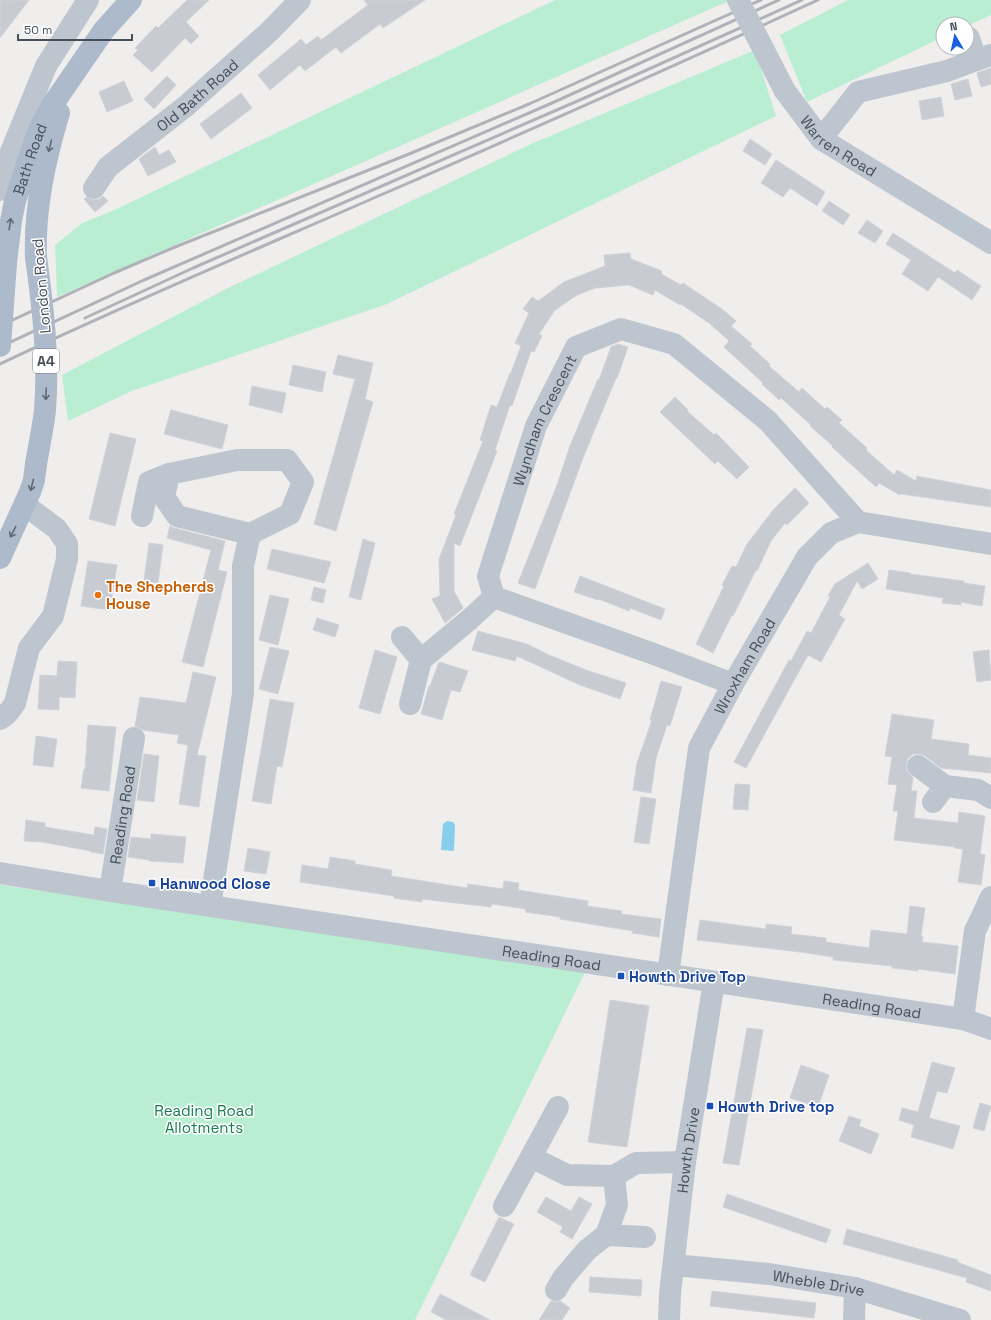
<svg xmlns="http://www.w3.org/2000/svg" width="991" height="1320" font-family="'Space Grotesk',sans-serif">
<style>
.green{fill:#baeed3}
.water{fill:#87ceeb}
.building{fill:#c9cbd3;stroke:#d1d2d9}
.lines{fill:none;stroke-linecap:round;stroke-linejoin:round}
.minor{stroke:#bdc6cf;stroke-width:22}
.major{stroke:#acbacc;stroke-width:22}
.rail{stroke:#afb2b8;stroke-width:3}
.minor-bridge{stroke:#bdc6cf;stroke-width:22}
.major-bridge{stroke:#acbacc;stroke-width:22}
.oneway{stroke:#5f6a76}
.food-dot{fill:#e8710a;stroke:#fff;stroke-width:1.5}
.transit-dot{fill:#1a4fb4;stroke:#fff;stroke-width:1.5}
.labels{text-anchor:middle;dominant-baseline:central;stroke-width:3;stroke-linejoin:round;paint-order:stroke}
.shield{fill:#fff;stroke:#7d848c;stroke-width:1}
.shield-label{font-size:14px;font-weight:bold;fill:#454f5a}
.street-label{font-size:15px;fill:#454f5a;stroke:#fff}
.food-label{font-size:15px;font-weight:bold;fill:#c56008;stroke:#fff;text-anchor:start}
.transit-label{font-size:15px;font-weight:bold;fill:#164399;stroke:#fff;text-anchor:start}
.park-label{font-size:15px;fill:#167b51;stroke:#fff}
</style>
<rect width="100%" height="100%" fill="#f0eded"/>
<g class="green">
<path d="M555,0H731L57,297L55,245L82,223L110,212Z"/>
<path d="M848,0H991V15L967,26V24H943V37L807,102L780,35Z"/>
<path d="M755,50L776,116L387,304L132,391L68,421L62,375L228,288L531,144Z"/>
<path d="M0,885L439,949L587,968L415,1320H0Z"/>
</g>
<path class="water" d="M447,821L453,822L455,825L454,851L441,850L443,824Z"/>
<g class="building">
<path d="M0,0H29L0,38Z"/>
<path d="M187,0H209L186,22L199,36L191,44L185,38L152,72L133,55L138,50L135,48L156,26L158,28Z"/>
<path d="M364,0H425L383,28L380,24L341,53L336,47L305,71L300,65L270,90L258,75L301,39L306,45L318,36L321,40L368,5Z"/>
<path d="M991,68V84L981,87L977,73Z"/>
<path d="M167,76L176,85L154,109L144,99Z"/>
<path d="M968,79L972,96L955,100L951,84Z"/>
<path d="M124,81L133,101L107,112L99,92Z"/>
<path d="M241,93L252,108L211,139L200,124Z"/>
<path d="M941,97L944,116L922,120L919,101Z"/>
<path d="M750,139L772,154L765,165L743,151Z"/>
<path d="M155,147L159,155L169,150L176,162L148,176L139,159Z"/>
<path d="M776,160L825,192L817,206L790,188L783,197L761,183Z"/>
<path d="M103,196L108,201L95,212L84,199L86,197L94,200L99,199Z"/>
<path d="M829,201L850,215L843,225L822,211Z"/>
<path d="M867,220L883,231L875,243L858,233Z"/>
<path d="M893,233L955,273L957,270L981,286L972,300L938,277L928,291L902,274L911,260L886,244Z"/>
<path d="M630,253L631,259L662,271L661,274L681,285L683,283L722,309L736,321L731,326L752,344L750,346L770,364L769,366L799,392L802,388L825,409L827,407L842,420L839,423L867,448L866,450L894,475L897,470L916,481L917,476L991,490V507L901,494L900,495L879,483L876,487L832,447L833,446L810,426L811,425L781,398L779,400L762,384L763,383L724,347L729,341L709,323L681,304L680,305L655,290L653,295L629,285L595,288L577,295L555,310L539,334L542,336L534,352L531,351L512,406L510,405L495,450L497,451L460,546L454,543V591L463,608L445,623L432,599L440,596L439,559L456,515L454,514L483,441L480,440L491,405L497,407L510,373H511L521,346L515,343L529,313L523,309L532,297L538,301L564,282L605,266L604,255Z"/>
<path d="M618,344L628,347L617,378H616L583,458L535,589L518,583L557,485L570,446L598,379L599,380L611,347Z"/>
<path d="M338,355L373,363L365,399L373,402L336,531L314,524L355,379L333,374Z"/>
<path d="M293,365L326,372L322,392L289,385Z"/>
<path d="M252,386L286,393L282,413L249,405Z"/>
<path d="M675,397L688,410L687,411L714,435L716,433L749,467L737,479L718,461L715,464L660,412Z"/>
<path d="M171,410L228,425L222,449L164,434Z"/>
<path d="M110,433L136,439L115,526L89,519Z"/>
<path d="M795,488L809,503L787,525L785,523L771,541L757,571L756,570L733,616L732,615L713,653L696,644L724,586L722,585L732,566L736,567L747,544L774,509Z"/>
<path d="M170,526L174,528L225,541L218,570L227,572L203,667L182,662L211,550L167,538Z"/>
<path d="M363,539L375,543L361,600L349,597Z"/>
<path d="M149,543L163,545L158,583L144,581Z"/>
<path d="M272,549L331,562L324,583L267,569Z"/>
<path d="M88,561L117,565L110,610L81,606Z"/>
<path d="M868,563L878,579L862,589L857,581L839,615L845,619L821,662L808,655L746,768L734,762L789,660L791,661L807,631L811,633L830,597L828,596L835,584Z"/>
<path d="M889,570L910,573V574L964,581V583L985,586L982,606L961,602V605L942,603L943,598L886,589Z"/>
<path d="M580,576L665,609L661,620L630,608L629,611L599,599L598,600L574,592Z"/>
<path d="M314,587L326,590L323,603L311,600Z"/>
<path d="M270,595L289,599L278,645L259,640Z"/>
<path d="M317,618L339,625L335,637L313,630Z"/>
<path d="M478,631L527,644L549,655L586,670L626,683L620,699L580,685L517,656L515,661L472,650Z"/>
<path d="M270,647L289,651L278,694L259,689Z"/>
<path d="M375,650L397,657L380,714L359,708Z"/>
<path d="M989,650L991,680L977,682L973,652Z"/>
<path d="M58,661L77,662L75,698L59,697V710L38,709L40,675L57,676Z"/>
<path d="M439,662L468,671L460,692L451,690L442,720L421,714L429,686H430Z"/>
<path d="M193,672L216,677L197,755L206,756L199,807L179,804L188,745L177,743L179,735L143,730L135,726L140,697L186,703Z"/>
<path d="M661,681L682,687L670,726L667,725L656,758L651,793L633,790L637,763L652,720H650Z"/>
<path d="M270,699L294,703L282,767L277,766L271,804L252,801Z"/>
<path d="M892,714L934,720L931,739L969,744L968,755L991,758V773L941,768L925,756L919,754H913L908,758L906,765L907,771L913,778L911,791H917L914,818L958,823L959,812L985,816L980,854L985,855L981,885L958,882L963,849L955,848V847L894,840L898,811H893L897,785L888,784L892,757L885,756Z"/>
<path d="M88,725L116,727L109,791L81,788L84,769H85Z"/>
<path d="M36,736L57,739L53,767L33,765Z"/>
<path d="M144,754L159,756L154,802L137,800Z"/>
<path d="M735,784L750,785L748,810L733,809Z"/>
<path d="M641,797L656,799L649,844L634,842Z"/>
<path d="M26,820L45,823V827L94,835L95,827L107,829L103,854L91,852V851L42,842L24,841Z"/>
<path d="M151,834L186,837L183,863L149,861V860L128,857L131,837L151,839Z"/>
<path d="M248,848L270,852L266,874L244,871Z"/>
<path d="M330,857L355,861V864L392,870L391,876L467,888L468,884L503,889L504,881L519,883L518,890L588,901L587,906L622,911L621,914L661,919L659,937L632,933L633,931L560,919V917L525,912L526,909L492,904L491,907L422,899V902L394,898V896L300,882L302,865L328,869Z"/>
<path d="M910,906L925,908L921,936H923L922,942L958,946L955,974L918,969V971L892,968V966L833,960V957L800,952L697,940L700,920L766,929V924L792,927L791,934L826,938V942L869,948L871,930L907,934Z"/>
<path d="M610,1000L649,1006L627,1147L588,1142Z"/>
<path d="M747,1028L763,1030L739,1165L723,1163Z"/>
<path d="M932,1062L955,1068L947,1093L937,1091L929,1118L960,1126L953,1149L911,1137L914,1125L899,1120L902,1108L918,1112Z"/>
<path d="M801,1065L829,1075L818,1107L790,1098Z"/>
<path d="M980,1103L991,1106L984,1131L973,1128Z"/>
<path d="M849,1116L861,1120L859,1126L879,1134L871,1154L839,1141Z"/>
<path d="M727,1194L831,1230L826,1243L723,1207Z"/>
<path d="M546,1197L571,1211L579,1197L592,1204L572,1239L560,1232L563,1227L537,1212Z"/>
<path d="M499,1217L514,1224L485,1282L470,1275Z"/>
<path d="M847,1229L958,1260L957,1262L991,1275V1291L966,1282L967,1278L843,1244Z"/>
<path d="M590,1277L642,1280L641,1296L589,1292Z"/>
<path d="M712,1291L816,1303L814,1318L710,1306Z"/>
<path d="M440,1294L452,1300L490,1320H446L431,1312Z"/>
<path d="M551,1301L556,1302L560,1301L570,1308L562,1320H539Z"/>
</g>
<g class="lines">
<g class="minor">
<path d="M969,38L976,60"/>
<path id="s1" d="M785,91L821,139L991,243"/>
<path d="M821,139L858,92L947,71L976,60L991,55"/>
<path id="s2" d="M94,188L108,167L186,106L270,31L300,0"/>
<path d="M0,190L10,154L46,66L88,0"/>
<path d="M237,460H287L303,482L290,514L250,534L177,516L164,497L169,474Z"/>
<path d="M142,516L149,482L169,474"/>
<path d="M402,637L421,660"/>
<path id="s3" d="M733,684L651,653L494,597L488,576L536,426L576,347L621,329L674,344L768,421L858,522"/>
<path d="M410,704L421,660L470,619L494,597"/>
<path d="M0,719C7,715 11,710 15,703L29,648L53,616L67,559V544L57,529L25,505"/>
<path d="M918,766L945,786"/>
<path d="M933,802L945,786L978,790L991,798"/>
<path id="s4" d="M0,873L110,891L963,1019L991,1029"/>
<path id="s5" d="M110,891L134,738"/>
<path d="M210,906L243,694V566L250,534"/>
<path id="s6" d="M668,975L699,748L733,684L807,557L831,533L858,522L991,544"/>
<path d="M963,1019L975,931L991,897"/>
<path d="M531,1157L558,1107"/>
<path d="M504,1206L531,1157L567,1175L614,1176"/>
<path d="M645,1237L606,1235L617,1205L614,1176L636,1163L685,1162"/>
<path id="s7" d="M674,1265L769,1274L855,1288L960,1320"/>
<path d="M556,1290L563,1278L587,1250L606,1235"/>
<path id="s8" d="M669,1320L670,1294L685,1162L714,982"/>
<path d="M854,1320L855,1288"/>
</g>
<g class="major">
<path d="M36,257C34,209 45,159 59,113"/>
<path id="s9" d="M6,263L11,221L15,201L32,149L40,128L51,107L104,30L131,0"/>
<path d="M0,558L30,492L34,480L36,464"/>
</g>
<g class="rail">
<path d="M85,318L193,268L589,96L802,0"/>
<path d="M0,326L114,273L175,247L409,154L529,104L761,0"/>
<path d="M0,347L144,280L552,103L779,0"/>
<path d="M0,364C126,304 255,250 383,194C529,131 674,66 818,0"/>
</g>
<path class="minor-bridge" d="M738,0L785,91"/>
<g class="major-bridge">
<path d="M0,346L6,263"/>
<path d="M36,464C39,446 43,428 45,410C49,359 43,308 36,257"/>
</g>
</g>
<defs><path id="oneway-shaft" d="M-6 0H5M1.5-3L5.5 0L1.5 3" fill="none" stroke-width="1.6" stroke-linecap="round" stroke-linejoin="round"/></defs>
<g class="oneway">
<use href="#oneway-shaft" transform="translate(50 146) rotate(104)"/>
<use href="#oneway-shaft" transform="translate(10 224) rotate(-81)"/>
<use href="#oneway-shaft" transform="translate(46 394) rotate(92)"/>
<use href="#oneway-shaft" transform="translate(32 485) rotate(104)"/>
<use href="#oneway-shaft" transform="translate(13 532) rotate(117)"/>
</g>
<circle class="food-dot" cx="98" cy="595" r="4"/>
<g class="transit-dot">
<rect x="148" y="879" width="8" height="8" rx="2"/>
<rect x="617" y="972" width="8" height="8" rx="2"/>
<rect x="706" y="1102" width="8" height="8" rx="2"/>
</g>
<g class="labels">
<rect class="shield" x="33" y="349" width="26" height="24" rx="3"/>
<g class="shield-label">
<text x="46" y="361">A4</text>
</g>
<g class="street-label">
<text stroke="none"><textPath href="#s2" startOffset="140">Old Bath Road</textPath></text>
<text stroke="none"><textPath href="#s1" startOffset="78">Warren Road</textPath></text>
<text stroke="none"><textPath href="#s9" startOffset="107">Bath Road</textPath></text>
<text transform="translate(41 286) rotate(-95)">London Road</text>
<text stroke="none"><textPath href="#s3" startOffset="442">Wyndham Crescent</textPath></text>
<text stroke="none"><textPath href="#s6" startOffset="323">Wroxham Road</textPath></text>
<text stroke="none"><textPath href="#s5" startOffset="77">Reading Road</textPath></text>
<text stroke="none"><textPath href="#s4" startOffset="558">Reading Road</textPath></text>
<text stroke="none"><textPath href="#s4" startOffset="882">Reading Road</textPath></text>
<text stroke="none"><textPath href="#s8" startOffset="171">Howth Drive</textPath></text>
<text stroke="none"><textPath href="#s7" startOffset="146">Wheble Drive</textPath></text>
</g>
<g class="food-label">
<text x="106" y="586">The Shepherds<tspan x="106" dy="17">House</tspan></text>
</g>
<g class="transit-label">
<text x="160" y="883">Hanwood Close</text>
<text x="629" y="976">Howth Drive Top</text>
<text x="718" y="1106">Howth Drive top</text>
</g>
<g class="park-label">
<text x="204" y="1110">Reading Road<tspan x="204" dy="17">Allotments</tspan></text>
</g>
</g>
<g transform="translate(955 36) rotate(351)"><circle r="19" fill="#ffffff" stroke="#b5b9bd"/>
<path d="M0-3L7 15L0 10L-7 15Z" fill="#195ede"/>
<text y="-6" font-size="11" font-weight="bold" text-anchor="middle" fill="#454f5a">N</text>
</g>
<path d="M18 34v6h114v-6" fill="none" stroke="#454f5a" stroke-width="2"/>
<text x="24" y="34" font-size="12" fill="#454f5a" stroke="#ffffff" stroke-width="3" paint-order="stroke">50 m</text>
</svg>
